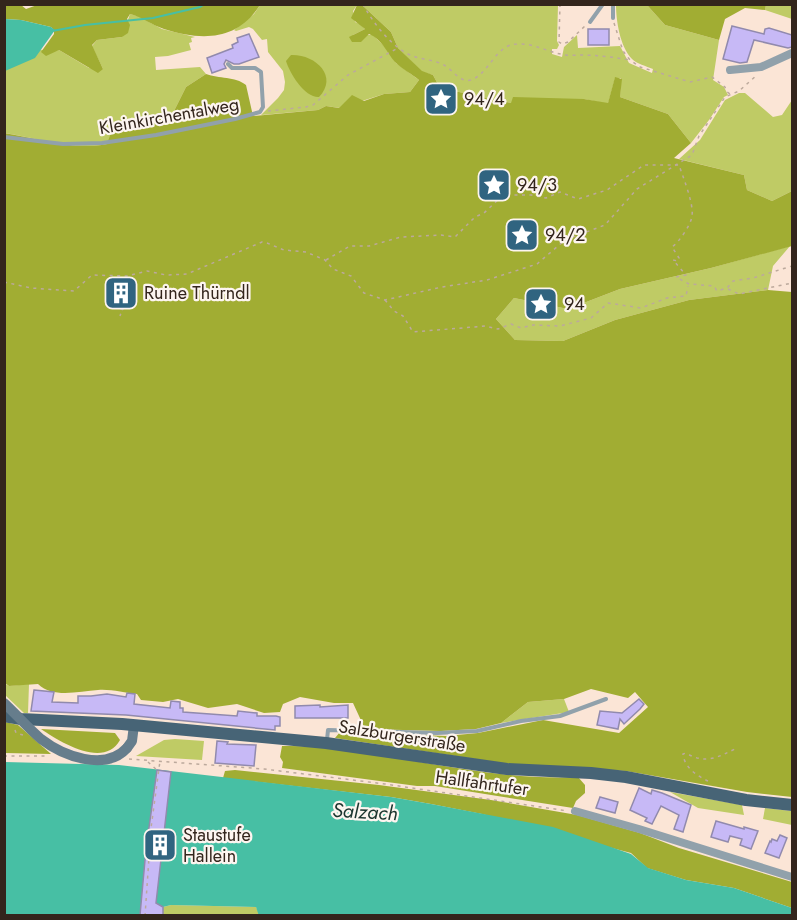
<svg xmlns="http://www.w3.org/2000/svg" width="797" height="920" font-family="Jost,sans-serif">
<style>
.green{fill:#bfcb65}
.forest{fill:#a1ad33}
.water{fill:#47bfa4}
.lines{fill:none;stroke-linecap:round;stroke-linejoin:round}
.stream{stroke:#47bfa4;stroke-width:2}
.building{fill:#c7b9f6;stroke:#918aad;stroke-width:1.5}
.path{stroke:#bca99c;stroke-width:1.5;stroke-dasharray:3 4.5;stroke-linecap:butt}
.lane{stroke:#91a1ab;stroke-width:4}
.street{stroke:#91a1ab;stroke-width:8}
.secondary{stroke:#667d8c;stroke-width:10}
.primary{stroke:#476476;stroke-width:12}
.secondary-bridge{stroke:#667d8c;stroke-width:10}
.labels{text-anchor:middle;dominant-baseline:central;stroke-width:4.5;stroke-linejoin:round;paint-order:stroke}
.poi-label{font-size:18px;fill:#33251c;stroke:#fdf5f0;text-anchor:start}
.street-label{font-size:18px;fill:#33251c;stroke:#fdf5f0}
.water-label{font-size:20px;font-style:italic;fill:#1b342e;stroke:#fdf5f0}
</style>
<rect width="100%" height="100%" fill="#fbe5d6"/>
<g class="green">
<path d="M260,5H357L353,11L355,22L360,24L365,29L353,35H373L386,48L396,63L419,80L410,92L384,94L340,108L326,106L318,110L261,115L278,98L284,90L285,82L283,71L268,52L267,39L262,40L253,29L249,27L236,31L234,30L254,14Z"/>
<path d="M362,5H558L557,41L559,45L557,49H552V54L562,57L564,47L577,35L578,48L620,46L629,63L652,73L653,69C646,66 637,64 632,59C620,47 616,20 616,5H647L665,25L719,40L713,80L724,87L728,95L724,97L709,120L691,143L668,114L620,97L621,78H615L608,104L584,99L511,103L440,88L433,75L422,72L398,48L391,32Z"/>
<path d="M766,5H792V19L765,10Z"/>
<path d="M130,14L138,16L162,29L195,37L191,38L192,42L189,43L191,50L168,56L155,57L156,70L200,67L206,74L186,87L173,113L166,116L122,123L107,144C74,151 37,138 5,133L4,46L53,51L59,50L89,68L103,69L92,46L97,40L122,37Z"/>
<path d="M739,93H745L773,117L782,115L792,100V191L772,201L747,190L744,175L679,159L700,140L725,100Z"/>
<path d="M790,246L773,266L768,290L689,300L615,320L563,341L515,340L496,319L514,298L568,309L620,289L711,268Z"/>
<path d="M4,683L9,686L29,684L28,713H24L5,695Z"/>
<path d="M564,699L569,712L501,723L528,702Z"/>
<path d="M175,739L204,741L202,760L136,756L164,740Z"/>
<path d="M670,792L742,805L744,815L698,808Z"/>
<path d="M765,808L791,811L792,825L763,819Z"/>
<path d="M171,905L256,907L260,915L166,916L162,914L163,907Z"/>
</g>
<g class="forest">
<path d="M40,4L260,5C237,41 202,41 164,29C152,25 142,17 130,14L127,19L130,25L128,33L122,37L97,40L92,45L103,69L98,73L59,50L46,56L41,52L54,34V30L51,27L21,20L5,19L4,5H21L26,9Z"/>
<path d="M357,5H362L391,32L398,48L422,71L433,75L440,88L511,103L513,97L584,99L608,103L615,77L622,79L620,97L668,114L691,143L674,158L744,175L747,190L772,201L792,191V246L711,268L620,289L568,309L514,298L496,319L515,340L563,341L615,320L689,300L768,290L792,292V797L747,792L626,771L522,766L335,738L340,732L446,736L478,733L543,720L619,733L648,707L635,692L628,698L591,689L564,699L528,702L501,723L476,729L441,731L365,729L353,703H334L300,697L283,704L280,712L264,713L237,704L208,708L178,699L163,702L141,700L137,694C125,693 111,689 98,690C79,691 54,699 38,684L9,686L5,683L4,133C37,138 73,151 107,144L112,130L122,123L166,117L173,113L186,87L206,74C219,79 235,76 246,85L253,116L318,110L326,106L339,108L352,95L364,101L384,94L410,92L419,80C412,74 402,69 395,62C387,53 382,39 369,34L361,42H352L349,37L365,29L351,18Z"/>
<path d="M647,5H766L765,10L745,8L725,19L719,40L665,25Z"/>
<path d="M291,55C315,54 339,76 319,97C305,98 290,74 286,61Z"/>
<path d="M5,722L18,725L51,754L5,753Z"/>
<path d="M41,729L115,733L120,740C104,769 60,742 41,729Z"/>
<path d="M282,746C321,745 358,752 396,758C457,768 517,780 578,777L585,785V793L576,801L573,808L435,786H417L282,768L283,762L280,757Z"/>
<path d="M235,770L379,785L491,800L577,815L640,833L679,848L792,882V908L734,888L686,880L647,868L631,853L482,814L431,804L391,797L223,778L225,771Z"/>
</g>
<g class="water">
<path d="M5,19L21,20L51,27L55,30L35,58L5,71Z"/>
<path d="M5,762L119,765L391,797L431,804L553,827L631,854L648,868L686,880L734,888L792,908V916H259L256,907L171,905L163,907L162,915L5,916Z"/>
</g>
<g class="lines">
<path class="stream" d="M52,31L85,25L153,18L200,7L205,4"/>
</g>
<g class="building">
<path d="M732,26L764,34L765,29L769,28L792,35V47L788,48L754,40L747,62L740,63L723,59Z"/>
<rect x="588" y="29" width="21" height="16"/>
<path d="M249,34L259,57L239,64H234L226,60L224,64L226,68L212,73L207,58L233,48L232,45L238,42L237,38Z"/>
<path d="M126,284L130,296L114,301L112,290Z"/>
<path d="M34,690L54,692L52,702L78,703V696H91L107,694L126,697L127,693L135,694L134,704L170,708L171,701L180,702V708H183V712L237,716L238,711L257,713V716H276L280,717V726H275V730L126,715L31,711Z"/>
<path d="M639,699L644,704L640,709L624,724L620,719L618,729L597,725L600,711L622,713Z"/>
<path d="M320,705V707L348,705V718H295V706Z"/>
<path d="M217,741L228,742L227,744L256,745L254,766L215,763Z"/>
<path d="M157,770L171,772L156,903L163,907V915H140L146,849Z"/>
<path d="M639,788L651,794L652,790L662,793L691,805L683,832L674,829L679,815L661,806L652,824L645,821L647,818L630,810Z"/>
<path d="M600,797L618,802L615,813L596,808Z"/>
<path d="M716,821L744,829V827L758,831L751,849L740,845L742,839L730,836L728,842L711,837Z"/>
<path d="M780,835L787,838L779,858L765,853L770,841L771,842L772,839L777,841Z"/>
</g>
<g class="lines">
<g class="path">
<path d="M363,4C372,22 394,50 413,56C423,60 435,60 444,65C453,70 460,83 471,80C489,74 496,44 517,44C535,43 549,53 566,55C570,56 575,55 579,55C596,55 613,57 630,60"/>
<path d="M560,4L559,42L562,44L568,42L585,26"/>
<path d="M614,23L623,51L630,60L640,67L690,82L712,77L725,87L726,91L730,94"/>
<path d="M268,111L306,107L313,105L348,75L398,48"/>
<path d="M326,260L350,246H369L401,237L441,235L455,237L475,217L484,213L503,195H531L546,198L560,192L578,199L607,190L644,165H679C683,177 694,204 692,216C691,225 679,242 672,247L679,258L678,261L673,260L686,275L676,277L689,284L714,286L717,291L727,288L733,281L753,278L792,266"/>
<path d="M118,277L109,294L118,297L125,292"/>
<path d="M4,282L31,288L74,291L92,275L127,276L147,271L166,275L187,274L262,242L267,243L284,250L306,252L325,260L333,269L351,276L364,293L385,300L442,287L487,280L537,264L565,240L605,225L637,189L692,155L699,136L725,97L739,91L757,75"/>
<path d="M728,289L739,294L792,283"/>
<path d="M110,296L122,310L120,316"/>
<path d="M385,300L394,311L403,316L413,332L485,326L498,329L511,324L521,328L533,325L560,326L591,318L608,303L641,308L667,298L686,296L688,286"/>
<path d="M122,310L129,304L134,296L127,278"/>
<path d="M15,730L16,733L23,735"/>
<path d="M4,756H49"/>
<path d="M129,759L264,769L385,784L568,811"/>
<path d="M148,762L158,771"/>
<path d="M708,781C697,776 684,767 683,754L686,753C706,765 718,757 737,748"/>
<path d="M145,916L151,828L160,761"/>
</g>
<g class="lane">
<path d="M613,4V18"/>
<path d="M590,22L603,4"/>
<path d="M4,137L63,144L102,143L156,135L235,119L260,112L263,107L261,72L255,68H232L228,64"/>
<path d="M327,740L328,730L437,733L477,731L521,721L560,716L606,699"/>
</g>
<g class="street">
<path d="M730,70L761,67L792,53"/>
<path d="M575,811L639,829L792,877"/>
</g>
<path class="secondary" d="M127,748L132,741L134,725"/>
<path class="primary" d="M4,716L21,719L122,724L326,743L507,769L591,773L626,777L746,800L792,805"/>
<path class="secondary-bridge" d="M4,703C17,715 28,728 41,739C63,756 105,772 127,748"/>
</g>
<defs>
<symbol id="sight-square" viewBox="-11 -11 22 22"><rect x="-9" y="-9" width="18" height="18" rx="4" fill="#306480" stroke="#fdf5f0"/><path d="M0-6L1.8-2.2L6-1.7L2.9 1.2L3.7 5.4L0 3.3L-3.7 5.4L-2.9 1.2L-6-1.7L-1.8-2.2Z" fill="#fff"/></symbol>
<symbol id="building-square" viewBox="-11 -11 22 22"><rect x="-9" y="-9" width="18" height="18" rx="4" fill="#306480" stroke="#fdf5f0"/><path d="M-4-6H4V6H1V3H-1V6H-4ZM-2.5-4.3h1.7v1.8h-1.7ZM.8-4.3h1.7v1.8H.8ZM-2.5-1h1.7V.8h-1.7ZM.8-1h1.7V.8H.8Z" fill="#fff"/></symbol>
</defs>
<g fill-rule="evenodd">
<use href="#sight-square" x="422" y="80" width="38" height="38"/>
<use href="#sight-square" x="475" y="166" width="38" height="38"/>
<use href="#sight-square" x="503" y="216" width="38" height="38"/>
<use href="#building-square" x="102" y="274" width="38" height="38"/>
<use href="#sight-square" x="522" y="285" width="38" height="38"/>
<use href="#building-square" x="141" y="826" width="38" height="38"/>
</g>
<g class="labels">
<g class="poi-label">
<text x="464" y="99">94/4</text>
<text x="517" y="185">94/3</text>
<text x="545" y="235">94/2</text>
<text x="144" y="293">Ruine Thürndl</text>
<text x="564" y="304">94</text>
<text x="183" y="835">Staustufe<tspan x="183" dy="21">Hallein</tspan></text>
</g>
<g class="street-label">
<text transform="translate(169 116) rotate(-10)">Kleinkirchentalweg</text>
<text transform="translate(402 736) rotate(9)">Salzburgerstraße</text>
<text transform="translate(482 783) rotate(8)">Hallfahrtufer</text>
</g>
<g class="water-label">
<text transform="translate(365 812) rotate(3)">Salzach</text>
</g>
</g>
<rect width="797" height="920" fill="none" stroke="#33251c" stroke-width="12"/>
</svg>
